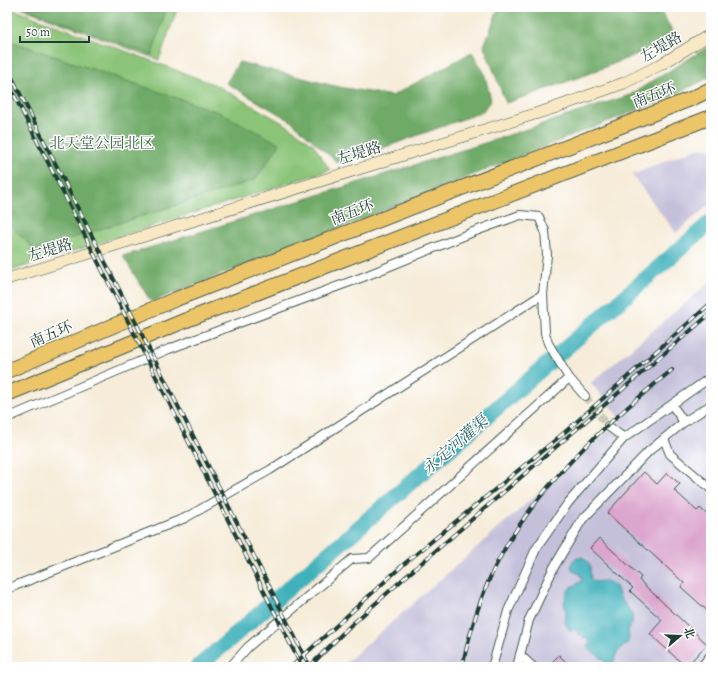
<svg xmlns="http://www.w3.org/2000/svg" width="718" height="674" font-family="Alegreya,'Noto Serif SC',serif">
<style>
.industrial{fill:#c5c0da}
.green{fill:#8bc478;stroke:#558056}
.forest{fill:#70aa68;stroke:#48744e}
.water{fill:#41b1bb;stroke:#307778}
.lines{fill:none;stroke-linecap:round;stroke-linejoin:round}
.river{stroke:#41b1bb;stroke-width:16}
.building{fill:#dba5ce}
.street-tunnel{stroke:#cbc9b8;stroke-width:8;stroke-dasharray:8 4;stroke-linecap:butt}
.street-casing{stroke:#3f574d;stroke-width:10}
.secondary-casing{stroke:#3f574d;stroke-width:12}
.highway-casing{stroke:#3f574d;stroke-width:16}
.street{stroke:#fff;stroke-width:8}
.secondary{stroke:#f8e8c3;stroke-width:11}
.highway{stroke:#edc569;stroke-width:14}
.rail-casing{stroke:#1f3d34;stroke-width:4}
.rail{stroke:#fff;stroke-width:2.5;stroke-dasharray:8;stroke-linecap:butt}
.labels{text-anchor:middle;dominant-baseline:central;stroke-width:3;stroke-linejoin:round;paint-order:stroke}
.street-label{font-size:15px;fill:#1f3d34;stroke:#fff}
.park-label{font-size:15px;fill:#3f6648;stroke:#fff}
.water-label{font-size:16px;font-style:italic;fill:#2b6663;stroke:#fff}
</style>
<rect width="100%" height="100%" fill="#fff"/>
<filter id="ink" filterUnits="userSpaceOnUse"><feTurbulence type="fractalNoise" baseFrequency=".025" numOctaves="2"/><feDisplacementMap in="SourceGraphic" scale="8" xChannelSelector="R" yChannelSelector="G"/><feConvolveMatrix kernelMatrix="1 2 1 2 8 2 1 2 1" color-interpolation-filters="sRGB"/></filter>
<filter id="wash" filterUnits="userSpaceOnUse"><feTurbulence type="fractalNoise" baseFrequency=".012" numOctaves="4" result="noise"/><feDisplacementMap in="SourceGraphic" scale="16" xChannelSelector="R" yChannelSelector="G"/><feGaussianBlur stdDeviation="0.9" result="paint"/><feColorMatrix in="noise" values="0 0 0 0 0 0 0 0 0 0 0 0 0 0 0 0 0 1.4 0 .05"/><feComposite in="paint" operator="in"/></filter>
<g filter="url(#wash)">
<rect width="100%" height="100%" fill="#f6ecd9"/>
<g class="industrial">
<path d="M711,148V203L676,233L632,175L695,149Z"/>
<path d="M711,281V667H341L621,420L591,383Z"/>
</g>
<g class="green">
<path d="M7,7L216,85L290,127L313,144L330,170L7,272Z"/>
<path d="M19,7H178L159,60Z"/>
</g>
<g class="forest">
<path d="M23,7H167L152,55Z"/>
<path d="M499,7H659L676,38C620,62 564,84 506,103L484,46Z"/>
<path d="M7,40L221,113L280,144L255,180L35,250L7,222Z"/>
<path d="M711,45V77L665,99L151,302L123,256L488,142L630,95Z"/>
<path d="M472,52L484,72L491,100L482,112L339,164L291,121L226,83L239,62L339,87L392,96Z"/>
</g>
<path class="water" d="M583,557L590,565L591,580L594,582C601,581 607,580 613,584C618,587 618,593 620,597C628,611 639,613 628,631C632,648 622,643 616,655C614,659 615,662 611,666L607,665C602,655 593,654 586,646L590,645L588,638L584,639L582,634L579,635L576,629L570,631L566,625L565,619L566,612L564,603L567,592L571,587L582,581L580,574L573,571L571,566C572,559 576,558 583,557Z"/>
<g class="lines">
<path class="river" d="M198,667L711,222"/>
</g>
<g id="blocks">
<g class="building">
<path d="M644,472L657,484L667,473L680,484L674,490L697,511L700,508L711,518V614L681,587L684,583L607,513Z"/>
<path d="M599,538L641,577L639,580L707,644L686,667L650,634L662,620L630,591L633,588L590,548Z"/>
<path d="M559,655L571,667H547Z"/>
</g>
</g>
</g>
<g filter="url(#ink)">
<use href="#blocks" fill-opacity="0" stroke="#3f574d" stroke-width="1"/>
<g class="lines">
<path class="street-tunnel" d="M585,396L608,426"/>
<defs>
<g id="street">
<path d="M672,405L684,422"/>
<path d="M7,418L169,349L363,277L473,232L520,215L539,217L545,231L547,255L543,294L545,333L548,343L569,378L585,396"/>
<path d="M608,426L624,438"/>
<path d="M664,439L670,454L711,489"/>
<path d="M7,589L185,518L270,470L543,294"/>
<path d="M520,655L533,667"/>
<path d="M230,667L248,647L352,559L369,558L569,378"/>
<path d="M492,667L508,611L536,549L568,503L624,438L711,377"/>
<path d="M517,667L529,620L554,567L582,520L649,451L684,422L711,405"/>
<path d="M701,667L711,655"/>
</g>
<path id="secondary" d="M7,279L554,108L624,83L660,65L711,34"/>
<g id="highway">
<path d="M7,371L176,299L693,98L711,89"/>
<path d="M7,394L184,321L711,117"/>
</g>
</defs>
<use href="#street" class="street-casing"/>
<use href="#secondary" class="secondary-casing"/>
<use href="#highway" class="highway-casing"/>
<use href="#street" class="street"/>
<use href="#secondary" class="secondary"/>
<use href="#highway" class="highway"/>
<defs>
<g id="rail">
<path d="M7,68L310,667"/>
<path d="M7,81L302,667"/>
<path d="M291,667L404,564L565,432L711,303"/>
<path d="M309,667L349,627L411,572L711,313"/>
<path d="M462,667C469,636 481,595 495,567C534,488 605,424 672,370"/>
</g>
</defs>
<use href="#rail" class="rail-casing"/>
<use href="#rail" class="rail"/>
</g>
</g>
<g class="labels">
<g class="street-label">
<text transform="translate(661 47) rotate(-30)">左堤路</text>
<text transform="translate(654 95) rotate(-21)">南五环</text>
<text transform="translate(359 153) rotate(-17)">左堤路</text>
<text transform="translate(352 212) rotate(-21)">南五环</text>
<text transform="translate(50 250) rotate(-17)">左堤路</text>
<text transform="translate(51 334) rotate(-23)">南五环</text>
</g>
<g class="park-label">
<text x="102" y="143">北天堂公园北区</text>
</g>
<g class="water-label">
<text transform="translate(455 445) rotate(-41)">永定河灌渠</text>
</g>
</g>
<rect width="718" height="674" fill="none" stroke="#fff" stroke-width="24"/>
<g transform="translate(680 636) rotate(71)" stroke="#ffffff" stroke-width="3" paint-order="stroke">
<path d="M0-3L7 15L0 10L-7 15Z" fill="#1f3d34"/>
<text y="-6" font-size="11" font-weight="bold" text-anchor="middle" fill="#1f3d34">北</text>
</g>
<path d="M20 36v6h69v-6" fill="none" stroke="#1f3d34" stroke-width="2"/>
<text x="26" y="36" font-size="12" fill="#1f3d34" stroke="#ffffff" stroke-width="3" paint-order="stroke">50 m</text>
</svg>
